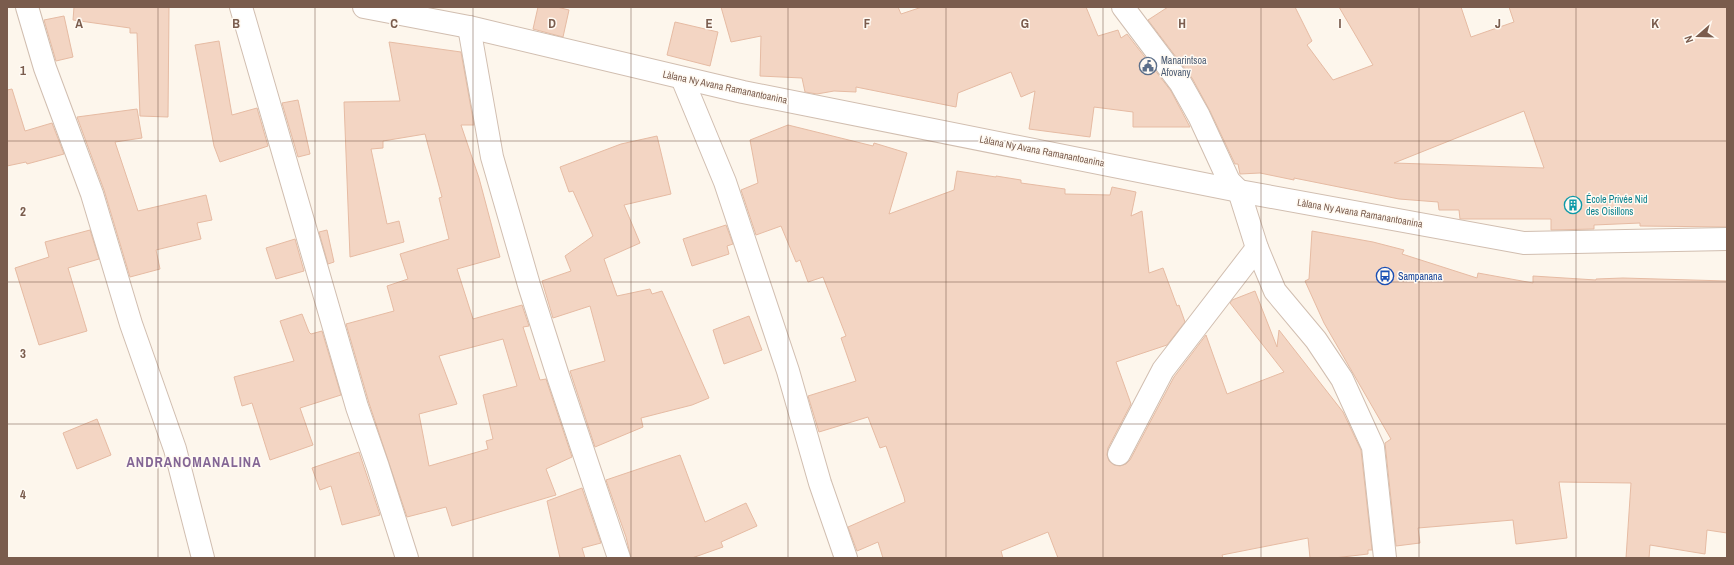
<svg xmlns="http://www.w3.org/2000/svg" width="1734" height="565" font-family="'Archivo Narrow',sans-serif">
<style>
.building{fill:#f3d5c3;stroke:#e6bba3;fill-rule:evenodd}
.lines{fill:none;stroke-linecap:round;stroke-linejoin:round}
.minor-casing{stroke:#d1beb0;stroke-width:24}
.minor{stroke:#fff;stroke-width:22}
.grid{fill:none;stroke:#7a5c4d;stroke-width:1;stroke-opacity:0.55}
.labels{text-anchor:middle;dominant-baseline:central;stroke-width:3;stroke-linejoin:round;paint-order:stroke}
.service-label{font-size:10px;fill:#4e5e75;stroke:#fffaf3;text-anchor:start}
.street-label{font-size:10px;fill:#7a5c4d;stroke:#fffaf3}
.culture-label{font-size:10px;fill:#0d838f;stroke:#fffaf3;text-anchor:start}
.transit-label{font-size:10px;fill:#164399;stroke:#fffaf3;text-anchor:start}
.district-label{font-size:14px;font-weight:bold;letter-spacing:1px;fill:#846695;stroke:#fffaf3}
.grid-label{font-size:13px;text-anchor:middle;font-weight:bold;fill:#7a5c4d;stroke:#fffaf3;stroke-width:3;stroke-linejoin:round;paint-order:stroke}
</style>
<rect width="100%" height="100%" fill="#fdf6ec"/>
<g class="building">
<path d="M74,7H169L168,117L140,116L137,33H130V28L73,20Z"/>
<path d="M538,7H557L569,10L563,37L533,29Z"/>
<path d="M721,7H898L901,14L922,7H1086L1098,36L1118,30L1121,38L1127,34L1171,91L1190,127H1133V112L1094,107L1090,137L1029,129L1035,91L1021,97L1011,72L958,93L956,107L856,87V92L834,91L817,94L805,92L802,78L760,76L761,36L731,42Z"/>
<path d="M1168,7H1295L1312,41L1307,45L1333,80L1373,65L1339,7H1461L1471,37L1514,22L1509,7H1727V227L1640,226V223L1594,225V229L1551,230V219H1460L1459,210H1439L1438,202L1399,199L1294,178V180L1260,173L1240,174L1238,164H1235L1210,111L1192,78L1148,20ZM1524,111L1544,168L1394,163Z"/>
<path d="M64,16L73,57L56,61L44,20Z"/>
<path d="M675,22L718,32L710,66L667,55Z"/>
<path d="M219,41L232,115L257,108L268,146L220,162L214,146L195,45Z"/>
<path d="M389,42L461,52L474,125H461L479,178L500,257L457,269L473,319L522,305L529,326L523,327L540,380L546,379L572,457L546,469L556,495L452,526L446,507L407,517L369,403L346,324L394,311L387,286L408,279L400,254L449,239L439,198L442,197L425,134L383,141V148L371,149L387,224L399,221L404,242L350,257L344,102L400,101ZM503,339L517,386L483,395L493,439L486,441L488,449L429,466L419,414L457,404L439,356Z"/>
<path d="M12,89L25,131L52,123L64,154L27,164L26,162L7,166V90Z"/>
<path d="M298,100L310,154L298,157L282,103Z"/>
<path d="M137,109L142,138L115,142L138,211L206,195L212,220L197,223L201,239L156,250L160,269L130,277L104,190L77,117Z"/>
<path d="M788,125L873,146L874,143L907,153L889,214L954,190L957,171L996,177V176L1021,180V183L1065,189V194L1110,195L1112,187L1136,192L1131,216L1142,211L1149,273L1163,268L1177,306L1179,305L1185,322L1167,345L1116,362L1131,404L1108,448L1107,455L1109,461L1114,465L1120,466L1126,464L1130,460L1174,377L1206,335L1227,394L1284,372L1230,303L1232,300L1255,291L1277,347L1279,330L1343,412L1361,450L1372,550H1368V554L1334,558H1310L1308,538L1222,555L1223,558H1058L1048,532L1001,551L1003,558H883L878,542L857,551L848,527L905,502L904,497L886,446L880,448L868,417L819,432L808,396L856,381L841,338L846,336L823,277L808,282L800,260L796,262L781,226L756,235L741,190L758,183L750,140Z"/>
<path d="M657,136L671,194L624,205L640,243L604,259L617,296L650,289L652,294L662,291L709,398L692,405L641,418L643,427L595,447L570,371L605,361L590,306L553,318L542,281L571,271L565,256L593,236L573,191L569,192L560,167L621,144Z"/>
<path d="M726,225L733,244L727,246L729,254L692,266L683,239Z"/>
<path d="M90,230L99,259L68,268L87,331L39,345L15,268L49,257L45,242Z"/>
<path d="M327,230L334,262L328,264L319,232Z"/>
<path d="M1312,231L1373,242L1404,250L1402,254L1477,278L1478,273L1533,283V276L1596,280V279L1623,278L1727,281V533L1707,530L1705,554L1650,545L1649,558H1626L1631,483L1559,482L1567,538L1516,544L1513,520L1418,528L1420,543L1396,546L1385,443L1391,439L1324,323L1305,281L1309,279Z"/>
<path d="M295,239L304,271L276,279L266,248Z"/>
<path d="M302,314L309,332L311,334L322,331L341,395L300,408L313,445L270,460L252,403L242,406L234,377L294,361L280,321Z"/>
<path d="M749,316L762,350L724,364L713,330Z"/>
<path d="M97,419L111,455L77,469L63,433Z"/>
<path d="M359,452L380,515L342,525L331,486L320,490L312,468Z"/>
<path d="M680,455L705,522L746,503L757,526L721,542L723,547L692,558H631L626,537L606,480Z"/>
<path d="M582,488L601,543L582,548L585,558H560L547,501Z"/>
</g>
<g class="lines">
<defs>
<g id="minor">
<path d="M27,7L45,68L92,194L131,324L175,449L203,558"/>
<path d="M241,7L357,407L378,467L407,558"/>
<path d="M364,7L469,27L743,92L1239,191L1524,243L1727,239"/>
<path d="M1123,7L1181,84L1199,116L1229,181L1239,191L1257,248L1275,291L1316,340L1342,379L1373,447L1385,558"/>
<path d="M469,27L492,157L529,285L558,376L619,558"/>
<path d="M682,78L725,182L788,371L820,483L846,558"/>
<path d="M1119,454L1163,370L1257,248"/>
</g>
</defs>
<use href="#minor" class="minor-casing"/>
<use href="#minor" class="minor"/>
</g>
<path class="grid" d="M158,7V558M315,7V558M473,7V558M631,7V558M788,7V558M946,7V558M1103,7V558M1261,7V558M1419,7V558M1576,7V558M7,141H1727M7,282H1727M7,424H1727"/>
<defs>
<symbol id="civic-ring" viewBox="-11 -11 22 22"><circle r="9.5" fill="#fffaf3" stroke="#5c6f8a" stroke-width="1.5"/><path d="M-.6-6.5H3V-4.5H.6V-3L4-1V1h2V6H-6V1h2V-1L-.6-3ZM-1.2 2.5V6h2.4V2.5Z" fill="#5c6f8a"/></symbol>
<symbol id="building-ring" viewBox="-11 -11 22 22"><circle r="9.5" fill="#fffaf3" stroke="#0f9aa8" stroke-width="1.5"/><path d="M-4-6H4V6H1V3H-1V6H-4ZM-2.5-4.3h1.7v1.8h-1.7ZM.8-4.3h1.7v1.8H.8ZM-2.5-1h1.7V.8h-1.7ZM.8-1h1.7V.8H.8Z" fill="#0f9aa8"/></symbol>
<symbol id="bus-ring" viewBox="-11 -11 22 22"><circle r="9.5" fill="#fffaf3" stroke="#1a4fb4" stroke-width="1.5"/><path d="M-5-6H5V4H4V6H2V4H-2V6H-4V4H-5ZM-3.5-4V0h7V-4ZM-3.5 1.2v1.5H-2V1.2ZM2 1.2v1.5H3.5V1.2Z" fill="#1a4fb4"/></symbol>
</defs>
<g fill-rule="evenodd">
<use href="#civic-ring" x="1138" y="56" width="20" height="20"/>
<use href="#building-ring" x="1563" y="195" width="20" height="20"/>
<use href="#bus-ring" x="1375" y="266" width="20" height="20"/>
</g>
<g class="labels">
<g class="service-label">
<text x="1161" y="60">Manarintsoa<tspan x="1161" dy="12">Afovany</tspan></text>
</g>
<g class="street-label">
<text transform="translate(725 87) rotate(12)">Làlana Ny Avana Ramanantoanina</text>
<text transform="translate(1042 151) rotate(11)">Làlana Ny Avana Ramanantoanina</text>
<text transform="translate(1360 213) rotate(10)">Làlana Ny Avana Ramanantoanina</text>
</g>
<g class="culture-label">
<text x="1586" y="199">École Privée Nid<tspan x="1586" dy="12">des Oisillons</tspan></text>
</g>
<g class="transit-label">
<text x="1398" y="276">Sampanana</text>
</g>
<g class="district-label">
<text x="194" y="462">ANDRANOMANALINA</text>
</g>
</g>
<g class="grid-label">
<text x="79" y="28">A</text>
<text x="236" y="28">B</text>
<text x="394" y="28">C</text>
<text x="552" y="28">D</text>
<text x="709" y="28">E</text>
<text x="867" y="28">F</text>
<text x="1025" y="28">G</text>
<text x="1182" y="28">H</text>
<text x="1340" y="28">I</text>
<text x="1498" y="28">J</text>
<text x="1655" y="28">K</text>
<text x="23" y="75">1</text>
<text x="23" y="216">2</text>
<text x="23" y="358">3</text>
<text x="23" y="499">4</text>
</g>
<rect width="1734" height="565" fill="none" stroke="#7a5c4d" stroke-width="16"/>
<g transform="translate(1698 36) rotate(250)" stroke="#fffaf3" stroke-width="3" paint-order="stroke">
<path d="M0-3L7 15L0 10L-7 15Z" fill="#7a5c4d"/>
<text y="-6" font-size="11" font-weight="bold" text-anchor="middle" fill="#7a5c4d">N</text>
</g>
</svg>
